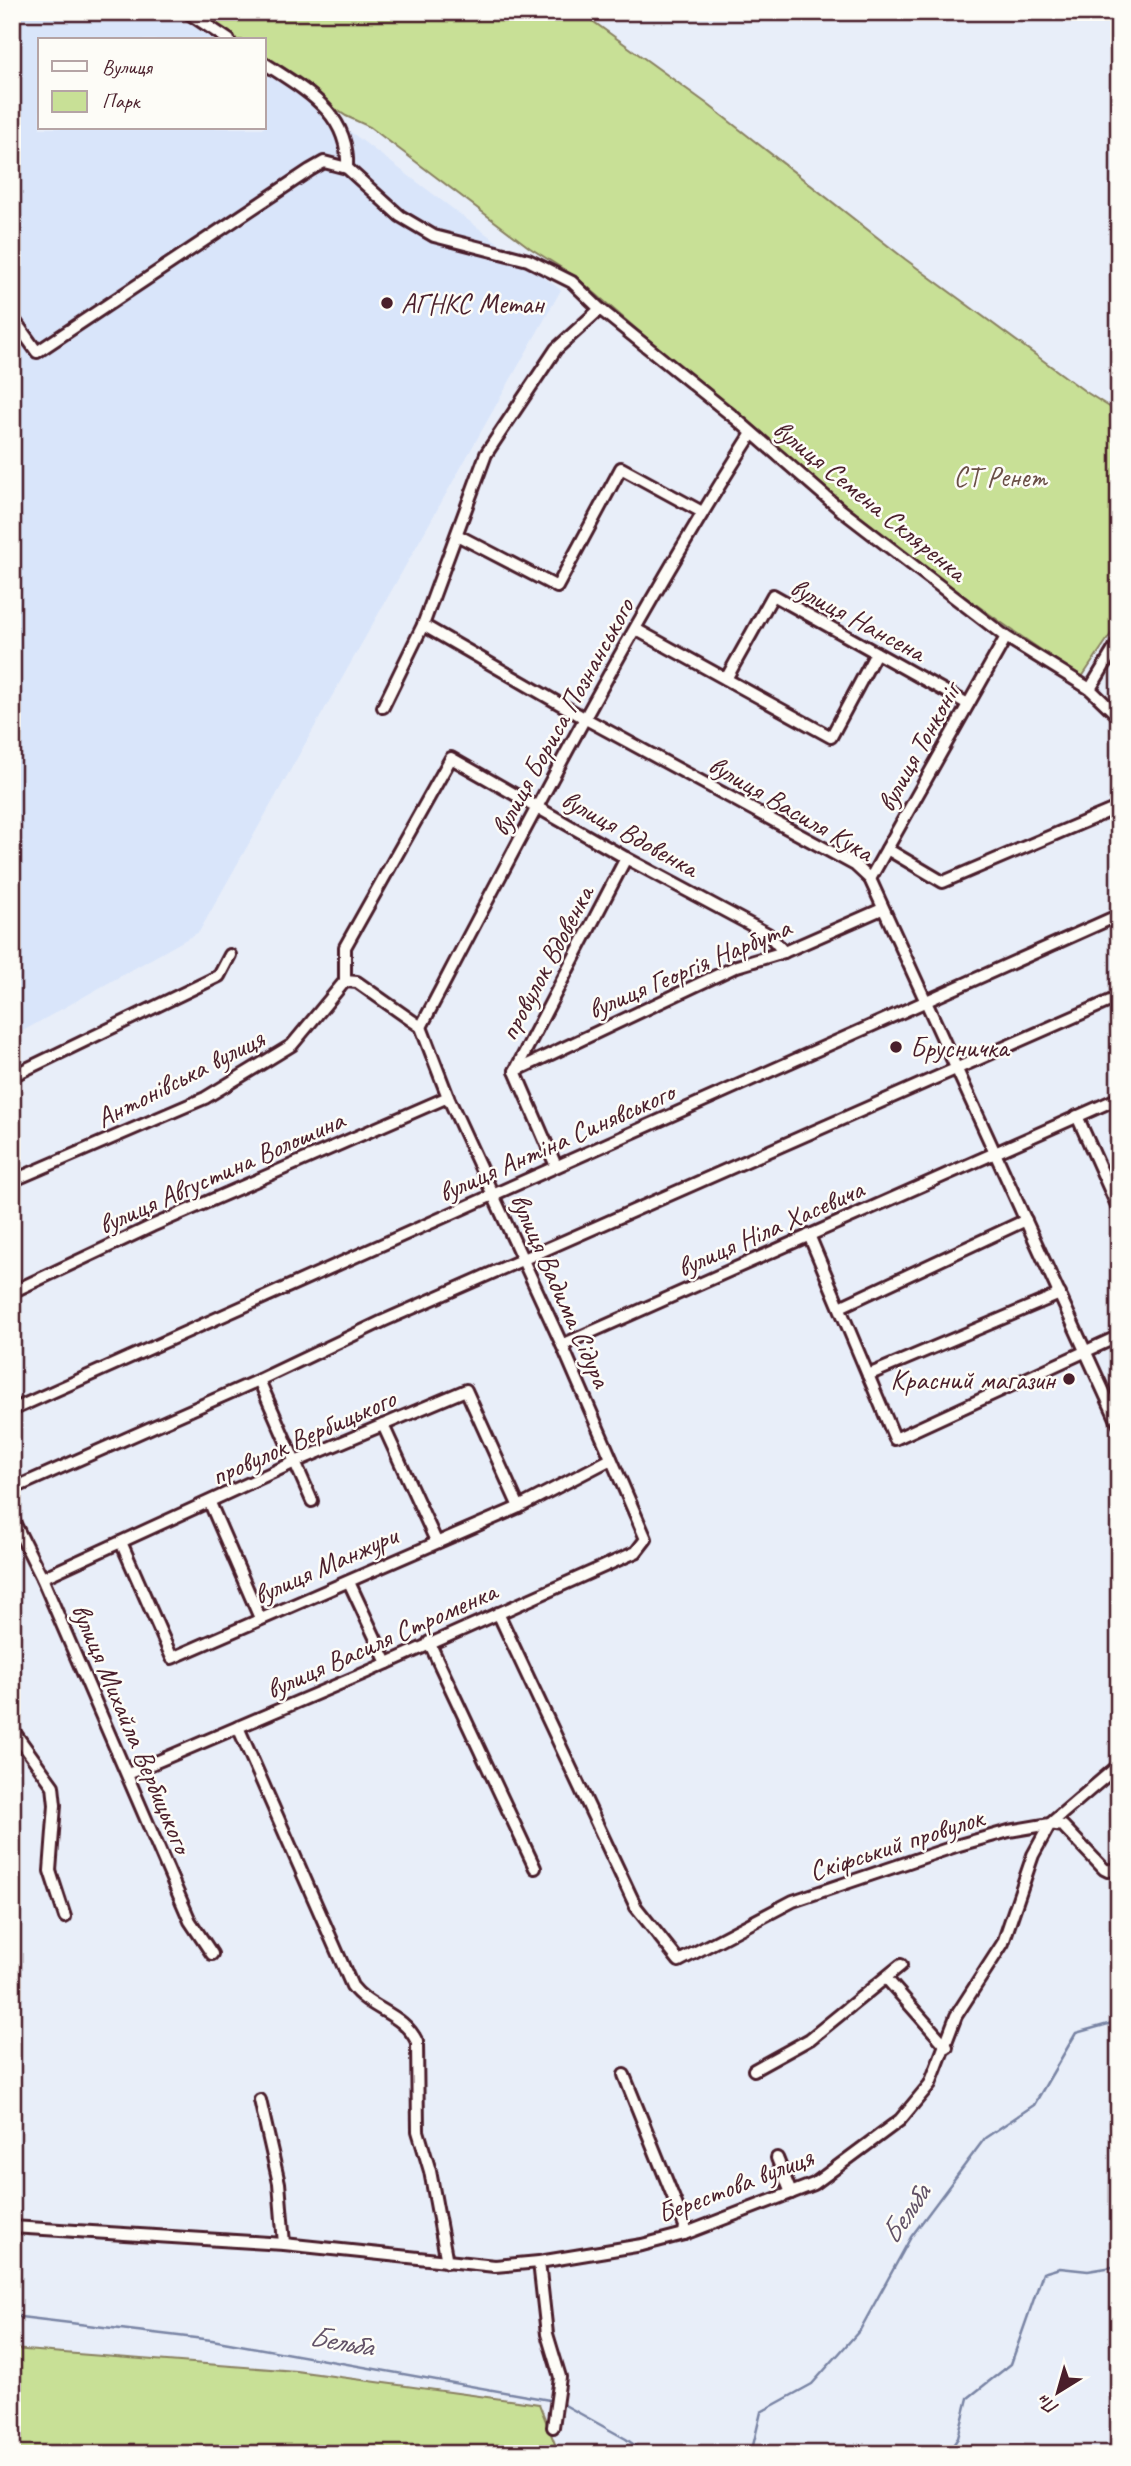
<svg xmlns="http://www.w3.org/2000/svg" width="1131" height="2466" font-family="Caveat,sans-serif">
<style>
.built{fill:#d9e5fa}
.green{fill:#c8e096;stroke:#898060;stroke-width:2}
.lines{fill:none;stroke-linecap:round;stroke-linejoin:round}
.stream{stroke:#7984a4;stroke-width:2.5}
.minor-casing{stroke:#4a1f2b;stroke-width:16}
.minor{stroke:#fdfcf7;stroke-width:10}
.poi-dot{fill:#4a1f2b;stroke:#fdfcf7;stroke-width:2.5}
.labels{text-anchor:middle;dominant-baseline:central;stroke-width:5;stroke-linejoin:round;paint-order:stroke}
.poi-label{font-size:28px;fill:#4a1f2b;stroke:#fdfcf7;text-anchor:start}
.park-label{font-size:28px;fill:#6a4f46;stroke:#fdfcf7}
.street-label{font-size:28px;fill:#4a1f2b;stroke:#fdfcf7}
.water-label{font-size:30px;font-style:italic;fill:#625267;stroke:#fdfcf7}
</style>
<rect width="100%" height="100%" fill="#e8eef9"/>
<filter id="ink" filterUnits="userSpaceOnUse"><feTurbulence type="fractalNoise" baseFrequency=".0143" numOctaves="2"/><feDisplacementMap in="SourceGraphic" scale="14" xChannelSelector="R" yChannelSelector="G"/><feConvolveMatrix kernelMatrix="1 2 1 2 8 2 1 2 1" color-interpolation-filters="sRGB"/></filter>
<g filter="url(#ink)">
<path class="built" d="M12,12H191L228,40H40V128H264V67L561,290L199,932L12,1037Z"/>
<g class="green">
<path d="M193,12H580L706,103L905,259L1086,392L1119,413V622L1082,677C900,560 739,417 576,277L530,248L370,127L346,116L264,61V40H234Z"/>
<path d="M12,2349L296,2371L539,2404L559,2454H12Z"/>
</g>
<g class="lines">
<g class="stream">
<path d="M12,2316L212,2340L555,2401"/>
<path d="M561,2403L626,2439L647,2454"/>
<path d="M751,2454L761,2412L812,2384L860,2330L911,2237L985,2138L1034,2105L1076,2033L1119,2021"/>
<path d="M947,2454L958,2438L968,2398L1011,2364L1043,2273L1060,2268L1088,2271L1119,2266"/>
</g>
<defs>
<g id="minor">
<path d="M187,12L229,40"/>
<path d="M264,63C305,90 350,113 347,168"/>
<path d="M12,317L37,352L310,170L324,162L347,168L400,216L434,236L528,260L572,282L600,309L735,418L841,510L1006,637L1090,689L1119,717"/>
<path d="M457,535L557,587L621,468L702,512"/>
<path d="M423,625L586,719L855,865L870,879L1119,1425"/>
<path d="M637,630L831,737L876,653"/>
<path d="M726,679L773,595L968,704"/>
<path d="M1090,689L1119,641"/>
<path d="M383,707L423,625L486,454L556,349L600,309"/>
<path d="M887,849L943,882L1119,807"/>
<path d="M870,879L1006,637"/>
<path d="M345,981V947L451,758L626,858L768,934L784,952"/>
<path d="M421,1027C526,827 630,625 751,435"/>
<path d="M515,1071L737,966L784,952L882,909"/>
<path d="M12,1076L219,976L230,955"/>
<path d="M1077,1116L1119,1210"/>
<path d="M556,1166L515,1071L626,858"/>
<path d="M12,1181L205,1098L292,1045L345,981"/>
<path d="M809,1235L895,1439L1119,1336"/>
<path d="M12,1292L152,1226L448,1097"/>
<path d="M840,1307L1026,1220"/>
<path d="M562,1345L1119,1098"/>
<path d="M868,1375L1060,1294"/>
<path d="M259,1380L312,1501"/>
<path d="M12,1410L1119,915"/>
<path d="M383,1425L436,1541"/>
<path d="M12,1489L259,1380L383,1321L1119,997"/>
<path d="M210,1503L260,1618"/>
<path d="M12,1518L42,1578L190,1921L212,1954"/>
<path d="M121,1542L172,1658L519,1507L611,1459"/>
<path d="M42,1578L295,1462L466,1390L519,1507"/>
<path d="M349,1582L387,1663"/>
<path d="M498,1613L636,1907L679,1961L793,1901L959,1845L1009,1831L1050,1824L1119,1765"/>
<path d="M429,1642L535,1868"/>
<path d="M238,1727L352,1986C370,2010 404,2013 417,2042L418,2131L430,2171L447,2262"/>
<path d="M12,1729L53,1786L55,1805L50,1871L65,1917"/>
<path d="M128,1774L365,1673L636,1552L646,1539L562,1345L448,1097L421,1027L357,982L345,981"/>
<path d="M886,1978L947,2047"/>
<path d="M754,2070L810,2039L901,1965"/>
<path d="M624,2075L685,2226L684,2234"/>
<path d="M260,2100L279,2183L284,2244"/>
<path d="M777,2158L791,2193"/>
<path d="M12,2227L284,2244L495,2266L539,2262L642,2245L684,2234L814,2184L900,2120L930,2084L956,2016L1003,1943L1033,1855L1050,1824L1063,1826L1104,1869L1108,1871L1119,1867"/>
<path d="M539,2262L547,2334L560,2377L553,2427"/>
</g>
</defs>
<use href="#minor" class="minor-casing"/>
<use href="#minor" class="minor"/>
</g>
</g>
<g class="poi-dot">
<circle cx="387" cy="303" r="7"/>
<circle cx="896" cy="1047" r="7"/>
<circle cx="1069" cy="1379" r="7"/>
</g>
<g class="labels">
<g class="poi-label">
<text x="401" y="303">АГНКС Метан</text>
<text x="910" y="1047">Брусничка</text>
<text x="1055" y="1379" text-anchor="end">Красний магазин</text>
</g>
<g class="park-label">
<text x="1000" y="476">СТ Ренет</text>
</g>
<g class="street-label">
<text transform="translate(870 500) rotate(39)">вулиця Семена Скляренка</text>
<text transform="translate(858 619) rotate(28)">вулиця Нансена</text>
<text transform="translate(562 717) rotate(-61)">вулиця Бориса Познанського</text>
<text transform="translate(918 747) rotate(-61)">вулиця Тонконіг</text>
<text transform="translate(791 808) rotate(30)">вулиця Василя Кука</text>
<text transform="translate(630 833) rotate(29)">вулиця Вдовенка</text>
<text transform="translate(546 963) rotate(-62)">провулок Вдовенка</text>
<text transform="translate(689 968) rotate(-23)">вулиця Георгія Нарбута</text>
<text transform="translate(180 1078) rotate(-27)">Антонівська вулиця</text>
<text transform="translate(556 1142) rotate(-24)">вулиця Антіна Синявського</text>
<text transform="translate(221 1172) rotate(-24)">вулиця Августина Волошина</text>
<text transform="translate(770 1228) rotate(-24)">вулиця Ніла Хасевича</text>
<text transform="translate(561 1290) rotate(66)">вулиця Вадима Сідура</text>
<text transform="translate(303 1437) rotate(-24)">провулок Вербицького</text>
<text transform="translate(325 1565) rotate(-24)">вулиця Манжури</text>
<text transform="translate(381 1640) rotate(-24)">вулиця Василя Строменка</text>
<text transform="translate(132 1728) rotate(67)">вулиця Михайла Вербицького</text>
<text transform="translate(896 1844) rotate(-18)">Скіфський провулок</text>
<text transform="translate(735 2185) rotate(-21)">Берестова вулиця</text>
</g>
<g class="water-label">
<text transform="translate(905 2214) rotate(-56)">Бельба</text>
<text transform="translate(341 2341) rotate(10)">Бельба</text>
</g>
</g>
<rect width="1131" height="2466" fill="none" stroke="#fdfcf7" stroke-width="42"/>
<rect x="21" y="21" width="1089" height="2424" fill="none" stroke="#4a1f2b" stroke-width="2.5" filter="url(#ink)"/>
<rect x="38" y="38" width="228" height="91" fill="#fdfcf7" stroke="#b5a4a5" stroke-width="2"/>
<rect x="52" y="61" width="35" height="10" fill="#fdfcf7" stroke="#b5a4a5" stroke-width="2"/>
<text x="102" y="74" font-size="21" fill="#4a1f2b">Вулиця</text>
<rect x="52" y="91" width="35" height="21" fill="#c8e096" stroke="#b5a4a5" stroke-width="2"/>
<text x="102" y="108" font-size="21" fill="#4a1f2b">Парк</text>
<g transform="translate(1058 2392) rotate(217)" stroke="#fdfcf7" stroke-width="5" paint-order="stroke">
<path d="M0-5L12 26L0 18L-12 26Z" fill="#4a1f2b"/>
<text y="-10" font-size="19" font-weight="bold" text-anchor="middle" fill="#4a1f2b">Пн</text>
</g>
</svg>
